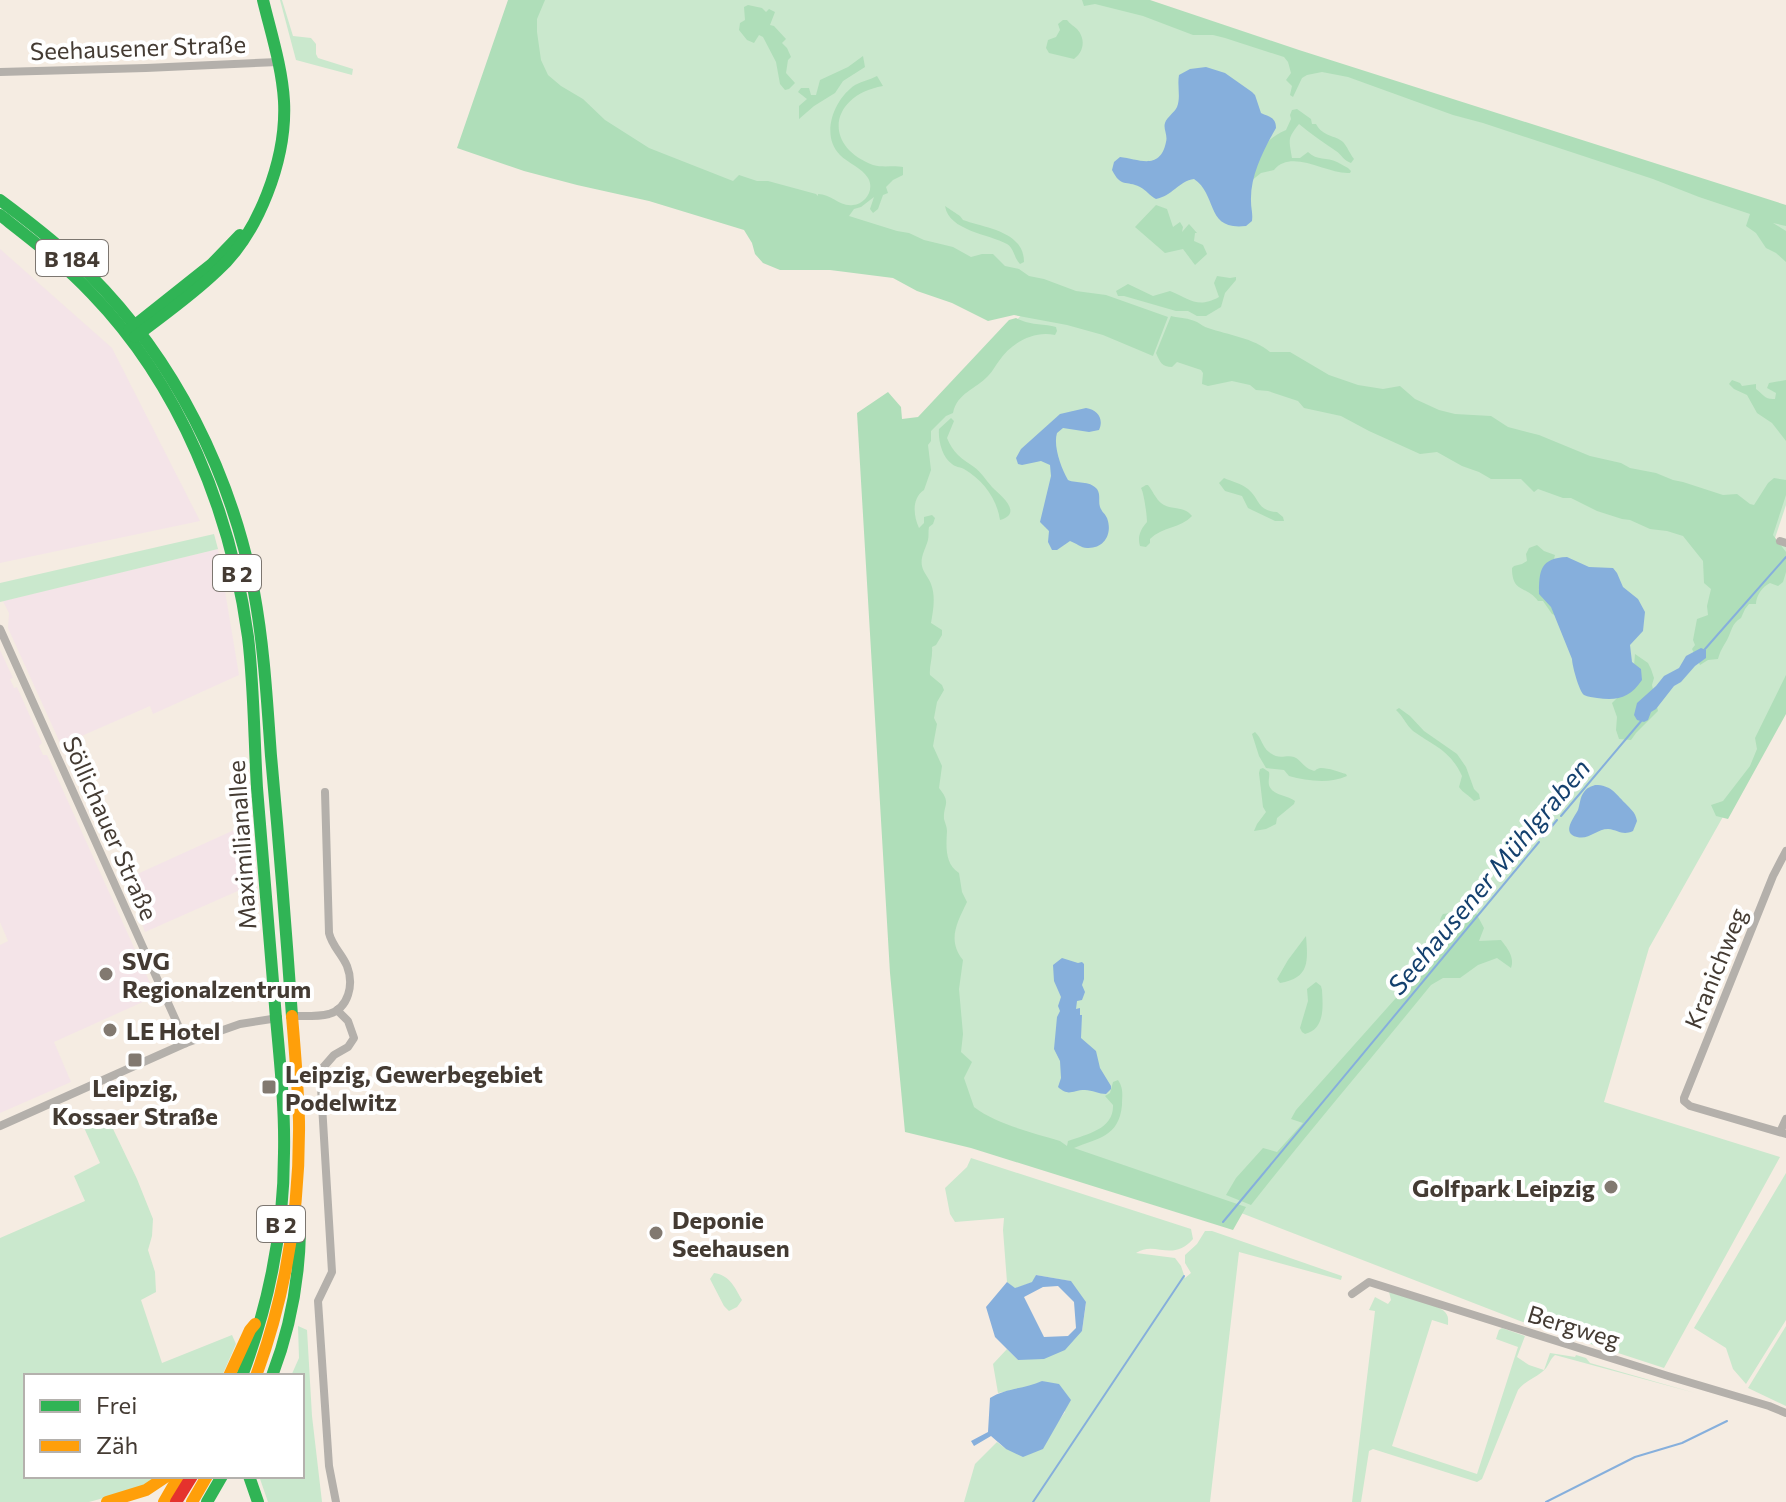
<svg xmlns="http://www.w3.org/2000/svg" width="1786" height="1502" font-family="Commissioner,sans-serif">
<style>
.commercial{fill:#f4e4e8}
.green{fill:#cae8cd}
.forest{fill:#afdeb9}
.water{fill:#86afdc;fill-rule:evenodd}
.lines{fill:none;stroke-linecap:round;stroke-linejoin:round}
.stream{stroke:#86afdc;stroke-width:2}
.street{stroke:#b4b0ab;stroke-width:8}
.fast{stroke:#30b455;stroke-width:12}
.slow{stroke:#ff9f0a;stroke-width:12}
.jam{stroke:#e5322d;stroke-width:12}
.poi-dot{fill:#827970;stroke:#fff;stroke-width:3}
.labels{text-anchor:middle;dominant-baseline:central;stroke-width:8;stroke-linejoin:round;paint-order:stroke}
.shield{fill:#fff;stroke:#7c7670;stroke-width:2}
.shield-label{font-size:22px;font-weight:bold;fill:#443b33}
.street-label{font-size:24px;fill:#443b33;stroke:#fff}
.poi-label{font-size:24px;font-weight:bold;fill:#443b33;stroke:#fff;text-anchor:start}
.water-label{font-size:26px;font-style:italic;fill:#14406e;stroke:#fff}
</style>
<rect width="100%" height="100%" fill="#f5ece2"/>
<g class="commercial">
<path d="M0,249L112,348L200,521L0,563Z"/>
<path d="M218,549L239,675L153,714L150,706L61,745L8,628L9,613L3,601Z"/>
<path d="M0,650L13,678L10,679L14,688L17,687L42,743L39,746L43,755H47L156,996L54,1042L71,1082L0,1113V945L8,941L0,922Z"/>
<path d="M245,825L249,886L145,932L136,907L122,881Z"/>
</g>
<g class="green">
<path d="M280,0H282L293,36L311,38L316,44V54L318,58L353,69L352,75L296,60Z"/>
<path d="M516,0H1130L1786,212V505L1774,541L1786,547V691L1751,767L1649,948L1604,1102L1780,1157L1664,1368L1520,1321L1218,1204L955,1110L902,441L1030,306L476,121Z"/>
<path d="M214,534L218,549L0,602V583Z"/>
<path d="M104,1110L137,1179L153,1219L152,1236L148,1250L155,1272L156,1292L141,1300L162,1363L232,1335L236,1344L222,1376H26V1476H160L140,1488L89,1502H0V1238L85,1201L74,1176L100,1163L81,1121Z"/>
<path d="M971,1158L1191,1229L1193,1239C1172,1263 1155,1240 1136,1253L1175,1258L1181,1266L1185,1278L1191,1273L1185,1263V1255L1197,1244L1205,1231H1212L1342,1276L1341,1280L1239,1252L1210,1502H964L975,1464L997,1442L1006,1449H1042L1052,1430L1065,1412L1043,1381L1029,1387L998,1393L993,1364L1007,1349L1018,1360L1082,1331L1086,1303L1070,1281L1036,1275L1033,1282L1014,1289L1007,1282L1003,1230L1004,1218L955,1222L950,1214L945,1188L967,1167Z"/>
<path d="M1786,1173V1320L1746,1384L1733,1369L1726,1348L1694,1328Z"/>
<path d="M714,1273C730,1275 735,1288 742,1300L737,1307L729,1311L724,1306L710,1279Z"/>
<path d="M1389,1292C1401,1296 1438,1304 1445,1312C1449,1317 1448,1319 1448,1325L1432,1320L1392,1446L1477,1474L1518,1347L1496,1339L1499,1330L1502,1328L1525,1336L1517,1357L1529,1365L1544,1370L1550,1353L1575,1357L1576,1355L1586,1358L1590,1363L1695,1393L1555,1355C1549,1360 1549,1367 1542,1372C1533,1379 1525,1381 1518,1390L1482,1479L1477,1482L1373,1449L1369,1451L1361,1502H1352L1375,1311L1369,1310L1375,1297L1388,1304L1391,1300Z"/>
<path d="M298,1326L307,1330L312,1416L322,1502H268L259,1476H302V1376H291L299,1358Z"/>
<path d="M1786,1326V1406L1748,1388Z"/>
</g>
<g class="forest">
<path d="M508,0H545L537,19V32L541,60L548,75L561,86L583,99L605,120L649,148L733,181L739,175L757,181H768L816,194L818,196V194C831,194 840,207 853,205C865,204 875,190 868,178C862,168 848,163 840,155C820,135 834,99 855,85C862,81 870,80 877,76L883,86C831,95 821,145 873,165C884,168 894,165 903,167V175L893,180L886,187L888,193L883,195L878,209L873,213L870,209L874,197L861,207L854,209L849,216L897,231L909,233L924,240L953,247L971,257L982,254H993L1005,266L1019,269L1029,276L1044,279L1076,291L1106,295L1168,317L1153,356L1103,335L1067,325L1014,315L988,321L952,303L917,291L893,278L830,270H780L763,263L755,254L752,243L744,230L649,201L577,185L524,171L457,148Z"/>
<path d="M1082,0H1150L1299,50L1786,205V226L1773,223L1786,231V262L1776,253L1766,248L1756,233L1746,226L1750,214L1699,197L1653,179L1483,123L1453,115L1348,77L1322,72L1307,75L1302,78L1293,97L1290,95L1292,86L1286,80L1291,73L1288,62L1284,57L1225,38L1213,35H1193L1143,16L1095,4L1084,6Z"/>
<path d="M748,5L762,8L766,12L769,9L775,12L770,25L774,26L786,39L782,43L787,48L791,57L788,60L786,73L795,83L789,89L785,90L780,84L776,62L763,37L759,35L754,43L747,40L739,30L740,23L745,20L744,7Z"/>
<path d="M1063,20H1067C1070,24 1074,26 1077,29C1086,39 1084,52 1074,59L1049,53L1046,48L1048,40L1056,37L1060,30L1058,24Z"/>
<path d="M863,56L865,67L843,81L835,93L814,106L799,119V106L807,99L798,92L801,88H809L811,95H816L820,80L848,67Z"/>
<path d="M1297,109L1311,119L1312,124H1316C1323,137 1335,135 1343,142C1347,146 1350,154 1354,159L1351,163C1343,160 1342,155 1336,151C1323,142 1311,134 1299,124C1287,139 1289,139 1292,158H1300L1308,152C1317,161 1327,157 1337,162C1341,164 1344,166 1348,168L1351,171L1350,173C1328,175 1292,148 1274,170L1261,173L1251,181C1260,156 1260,141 1286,130L1291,119L1290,115L1292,110Z"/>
<path d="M1156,205L1167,209L1173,227L1180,222L1183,227L1182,232L1189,224L1197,233H1195L1194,241L1203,245L1207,254L1195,265L1183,249L1165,253L1135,227Z"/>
<path d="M945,206L960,216L963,220C985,228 1024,231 1024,262L1020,264C1014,258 1014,248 1007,244C989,234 949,231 945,206Z"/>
<path d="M1217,276L1230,278L1236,277V280L1225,293L1221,307L1206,316H1197L1188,311H1176L1124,296H1118L1116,291L1128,284L1153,296L1170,291C1190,299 1197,309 1219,297L1214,283Z"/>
<path d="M1171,316C1179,318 1189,318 1197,322C1201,324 1204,327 1208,328C1228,335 1254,338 1270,352H1290L1329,375L1358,385L1383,389L1400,386L1415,399L1439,410L1455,414L1491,416L1508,427L1539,435L1590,456L1621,463L1630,468L1656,473L1673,480L1683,482L1723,495L1737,494L1750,504L1754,505L1768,483L1774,478L1786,480V495L1773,535L1786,552V572L1783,582L1778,586L1770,583C1762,587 1756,596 1756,604H1749L1745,609L1741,618C1731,624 1732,631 1727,640C1723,647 1720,651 1718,659L1708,660L1700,665L1692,649L1695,645L1693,640L1697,619L1708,615L1707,606L1711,589L1704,583L1703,561L1683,536L1667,531L1650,529L1630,520L1622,519L1597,511L1571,498H1563L1538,489L1534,492L1521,479H1491L1479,472L1462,466L1437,452L1420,454L1369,431L1341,416L1304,408L1298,401L1268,391L1256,390L1250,385L1232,381L1208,386L1202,384L1203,373L1201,370L1177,362L1172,367C1162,367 1160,362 1156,353Z"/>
<path d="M1016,318C1032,326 1040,323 1056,327L1057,331L1055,335C1034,330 1011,343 999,361C995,366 993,371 988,376C976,389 957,393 953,413L946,416L931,431V441L928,445L931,470L924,490C912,498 913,515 919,528L924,523V517L932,515L935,518L933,524L929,527C928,531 929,536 928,540C926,548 920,557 922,566C923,572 929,578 931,584C936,597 933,611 931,623L942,630V635L936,645L932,647C933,658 929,666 930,675L942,685L944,690L937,702L934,718L937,724L933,746L942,766L939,788C952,804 943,804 944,819C945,823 947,827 947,831C946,847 945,864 959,873L962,892L967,902C957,923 947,940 963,960L959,989L963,1034L961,1052L972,1062L964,1078L974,1107C998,1125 1031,1132 1060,1141L1067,1146L1068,1141C1088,1134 1114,1129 1113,1105L1105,1096L1110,1093L1113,1082L1118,1080C1124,1089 1122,1095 1122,1105C1119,1137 1098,1138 1074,1148L1246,1207L1233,1230L971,1148L905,1132L890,973L857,413L888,392L901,407L902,419L918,417L1009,320Z"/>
<path d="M1732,380L1740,383L1742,386L1756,384V389C1763,394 1765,400 1775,399L1776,393L1767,388L1769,383L1786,380V441L1772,423L1757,413L1747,395L1734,389L1729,384Z"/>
<path d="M951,418L954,421L947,438C950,445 953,450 958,455C963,460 969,463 974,467C981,472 986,480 992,487C1000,495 1024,513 1000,520C997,499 983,480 964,469C960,467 955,467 952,464C942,457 938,440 939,429Z"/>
<path d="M1224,478C1231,481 1242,484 1248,489C1260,499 1257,511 1277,512L1283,517L1284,521H1275L1252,510L1248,508L1242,496L1225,491L1219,483Z"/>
<path d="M1146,485H1148C1152,490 1156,499 1161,503C1170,511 1184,505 1192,516C1181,528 1162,527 1150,539V543L1146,547L1140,546C1137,536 1141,529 1147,522C1147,516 1144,493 1141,488Z"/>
<path d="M1537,545L1544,551L1555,555L1551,570L1563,618L1552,614L1543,601H1538C1527,585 1512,594 1512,568L1514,566L1522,564L1527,561L1526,554L1529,548Z"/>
<path d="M1635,654L1648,663L1651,669L1654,678L1652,685L1658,711L1636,733L1631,740L1619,739L1616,730L1617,717L1612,703L1630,685L1633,678Z"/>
<path d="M1786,675V714L1728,819L1716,816L1711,805L1723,801L1750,766L1757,749L1755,738Z"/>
<path d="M1399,708L1410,716L1424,731L1457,754L1466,767L1474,789L1479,794L1480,799L1474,801C1469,795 1463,793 1459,787L1462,776C1450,750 1434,746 1413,731C1406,725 1403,716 1396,710Z"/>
<path d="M1255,732C1262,738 1262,747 1269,752C1280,761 1285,754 1294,757C1300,759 1303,766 1309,769C1318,773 1313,769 1321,768C1329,768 1339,772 1346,774L1347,776C1330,784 1307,781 1289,776L1284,770L1266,768L1259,756L1252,734Z"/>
<path d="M1263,768L1269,772C1270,776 1268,780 1269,785C1272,796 1288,795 1295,801L1294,804L1277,818L1276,824L1266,829L1254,831L1257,824L1266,812L1263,807L1259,773L1260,769Z"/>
<path d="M1467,907L1476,913L1484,928L1479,941L1501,940C1507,948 1515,957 1511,968L1497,958L1478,965L1460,978H1443L1431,985C1371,1059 1310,1130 1251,1205L1226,1195L1236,1178L1263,1148L1277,1152L1303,1123L1291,1119L1296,1110L1412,980L1440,941L1443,933C1440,926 1438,921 1443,914L1457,912Z"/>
<path d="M1306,936C1308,961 1310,978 1280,983L1277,979L1288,960Z"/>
<path d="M1316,982L1321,986L1322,990C1323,1007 1325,1029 1305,1034L1302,1032L1300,1028L1308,1001L1307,989Z"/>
</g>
<g class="water">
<path d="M1206,67L1225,73L1252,92L1255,95L1261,113C1269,117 1276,117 1276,128C1264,149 1250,176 1251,201C1251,209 1253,213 1252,221L1246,226C1205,231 1218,195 1194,179C1179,181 1172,196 1156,199C1150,196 1146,190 1140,187C1126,180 1121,188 1112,170L1114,162L1120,157C1139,159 1160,171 1166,142C1168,135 1163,129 1165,123C1167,117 1174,113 1177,107C1181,97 1177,86 1179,75L1190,69Z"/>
<path d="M1086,408C1098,410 1104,419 1099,430L1089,432L1063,428L1057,433C1053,446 1061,468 1068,480C1077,484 1089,480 1097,489C1101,495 1098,501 1100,507C1103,514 1104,512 1107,518C1113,534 1104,549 1087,548C1081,548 1076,543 1070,541L1057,550H1052L1048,542L1049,531L1040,522L1051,476L1050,465L1041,461L1022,465L1018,464L1016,458L1021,449L1060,414Z"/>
<path d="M1567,557L1589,567L1613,568L1617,573L1623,587L1638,599L1645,612L1643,631L1630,645L1632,662L1641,669L1642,680C1630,698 1617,701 1597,698C1593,697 1588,697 1584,695C1579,691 1572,665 1572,659L1551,607L1539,594C1539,571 1540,558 1567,557Z"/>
<path d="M1701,648L1706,650V658L1695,666L1681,682L1674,686L1656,709L1651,712L1648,720L1644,722L1637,720L1634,715L1637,703L1656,686L1664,676L1679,668L1686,656Z"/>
<path d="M1595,785C1611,785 1615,793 1625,803C1631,810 1635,811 1637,821L1633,831C1622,836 1619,830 1608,829C1597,829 1589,840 1577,837C1561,833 1574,818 1578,810C1580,804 1580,797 1584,792C1588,787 1590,787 1595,785Z"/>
<path d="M1062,958L1078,963L1082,962L1084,964V979L1082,985L1085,992L1082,1000L1077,1001L1076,1009L1080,1008V1015H1082L1081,1038L1096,1051L1100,1068L1111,1086V1089L1106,1094C1099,1094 1092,1090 1085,1090C1072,1090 1069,1097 1058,1087L1061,1078L1060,1061L1054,1049L1057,1017L1060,1011L1058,1006L1061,997L1054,981L1053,965Z"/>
<path d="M1036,1275L1071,1281L1086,1302L1082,1331L1065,1350L1044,1359L1018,1360L995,1337L986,1307L1007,1282L1015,1288L1032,1282ZM1058,1286L1074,1302L1076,1328L1068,1336L1044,1337L1024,1297L1043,1287Z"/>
<path d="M1042,1381L1059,1384L1071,1400L1043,1449L1023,1457L1006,1449L991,1436L974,1446L971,1441L988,1432L990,1398C1005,1388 1025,1389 1042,1381Z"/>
</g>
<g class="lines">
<g class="stream">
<path d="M1705,649L1786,557"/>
<path d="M1561,816L1642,720"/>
<path d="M1543,837L1557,820"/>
<path d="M1223,1222L1539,842"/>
<path d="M1033,1502L1184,1276"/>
<path d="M1546,1502L1635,1457L1682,1443L1727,1421"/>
</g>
<g class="street">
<path d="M0,72L146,68L278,62"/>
<path d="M1780,541L1786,543"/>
<path d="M0,629L186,1043"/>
<path d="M1786,851L1773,876L1684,1098V1101L1690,1106L1786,1134"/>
<path d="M291,1016C303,1016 317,1017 329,1014C349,1008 354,984 347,966C342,954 332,946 329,933L325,792"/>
<path d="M0,1126L186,1043L240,1024L278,1018"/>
<path d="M1780,1132L1786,1119"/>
<path d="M1352,1294L1369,1282L1668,1376L1769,1406L1786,1413"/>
<path d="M336,1502L329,1466L318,1301L332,1272L320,1071L334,1055L348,1047L354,1038L348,1021L337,1010"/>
</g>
<g class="fast">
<path d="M0,200C31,223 61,246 89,274C175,360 231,473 254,592C264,646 267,701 271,756C279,842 286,929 292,1016"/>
<path d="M0,215C32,240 64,264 92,294C180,385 231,512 248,637C254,687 254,738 257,788C263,865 270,941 276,1018"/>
<path d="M129,330L212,264L240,235"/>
<path d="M135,337C162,316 191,296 216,272C259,234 287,158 284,101C282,67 271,33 263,0"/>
<path d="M242,1376C269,1304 284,1230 284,1153C285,1108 280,1063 276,1018"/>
<path d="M272,1376C290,1329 299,1283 300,1232"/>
<path d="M249,1476L258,1502"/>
<path d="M207,1502L222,1476"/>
</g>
<g class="slow">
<path d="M229,1376L250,1330L255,1324"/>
<path d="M256,1376C286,1294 300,1209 299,1121C298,1086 295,1051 292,1016"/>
<path d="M107,1502L146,1490L167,1476"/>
<path d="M164,1502L179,1476"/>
<path d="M192,1502L207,1476"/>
</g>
<path class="jam" d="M176,1502L192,1476"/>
</g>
<g class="poi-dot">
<circle cx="106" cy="974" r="8"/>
<circle cx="110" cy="1030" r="8"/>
<rect x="127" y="1052" width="16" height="16" rx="4"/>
<rect x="261" y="1079" width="16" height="16" rx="4"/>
<circle cx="1611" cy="1187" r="8"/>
<circle cx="656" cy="1233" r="8"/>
</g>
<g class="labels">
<g class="shield">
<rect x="36" y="240" width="72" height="36" rx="6"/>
<rect x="213" y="555" width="48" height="36" rx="6"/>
<rect x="257" y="1206" width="48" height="36" rx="6"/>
</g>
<g class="shield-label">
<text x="72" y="258">B 184</text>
<text x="237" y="573">B 2</text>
<text x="281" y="1224">B 2</text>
</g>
<g class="street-label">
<text transform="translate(138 47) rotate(-2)">Seehausener Straße</text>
<text transform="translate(111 828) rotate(66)">Söllichauer Straße</text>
<text transform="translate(241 845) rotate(-94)">Maximilianallee</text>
<text transform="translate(1715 968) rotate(-68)">Kranichweg</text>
<text transform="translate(1574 1326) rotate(17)">Bergweg</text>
</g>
<g class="poi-label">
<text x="122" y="960">SVG<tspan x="122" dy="28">Regionalzentrum</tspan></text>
<text x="126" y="1030">LE Hotel</text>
<text x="285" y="1073">Leipzig, Gewerbegebiet<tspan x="285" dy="28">Podelwitz</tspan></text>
<text x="135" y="1087" text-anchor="middle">Leipzig,<tspan x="135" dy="28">Kossaer Straße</tspan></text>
<text x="1595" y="1187" text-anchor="end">Golfpark Leipzig</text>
<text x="672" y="1219">Deponie<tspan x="672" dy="28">Seehausen</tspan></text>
</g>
<g class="water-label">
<text transform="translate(1488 876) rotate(-50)">Seehausener Mühlgraben</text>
</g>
</g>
<rect x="24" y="1374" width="280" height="104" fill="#ffffff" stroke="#b4b1ad" stroke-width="2"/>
<rect x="40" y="1400" width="40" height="12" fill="#30b455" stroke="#b4b1ad" stroke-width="2"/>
<text x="96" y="1414" font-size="24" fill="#443b33">Frei</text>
<rect x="40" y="1440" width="40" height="12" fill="#ff9f0a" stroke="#b4b1ad" stroke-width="2"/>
<text x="96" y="1454" font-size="24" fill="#443b33">Zäh</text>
</svg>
